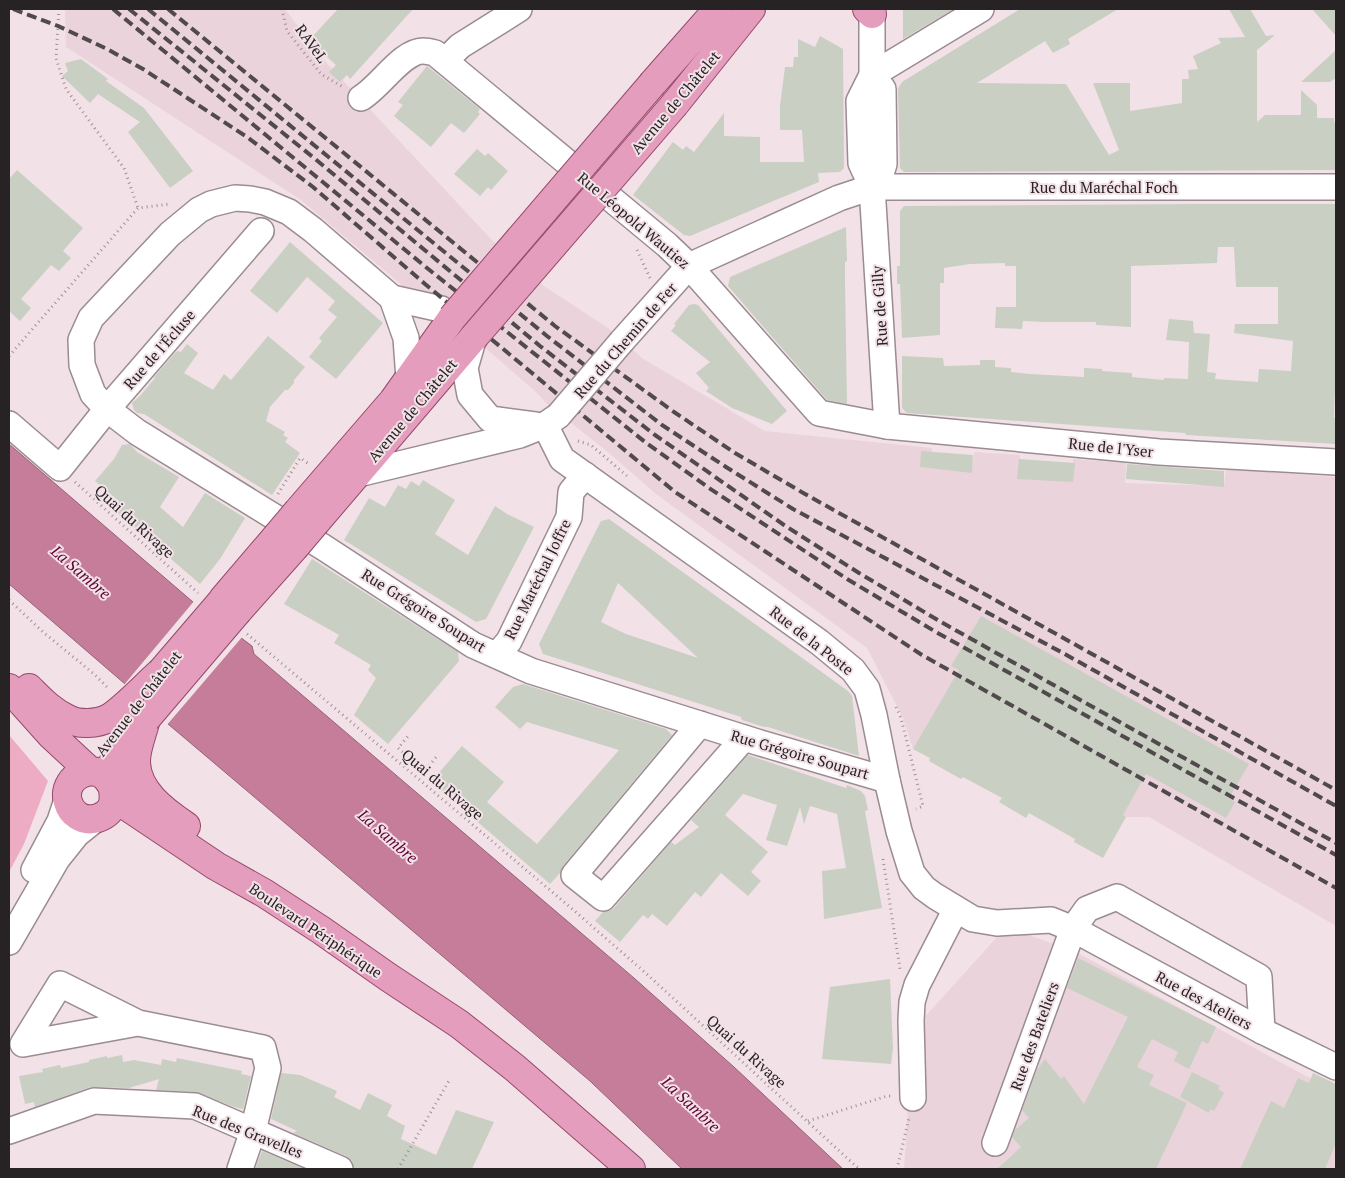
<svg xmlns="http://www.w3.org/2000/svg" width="1345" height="1178" font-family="'PT Serif',serif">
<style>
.built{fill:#ebd3db}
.green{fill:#edacc4}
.water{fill:#c67d9a;stroke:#966277}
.pier{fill:#f2e2e7}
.building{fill:#c9cfc3;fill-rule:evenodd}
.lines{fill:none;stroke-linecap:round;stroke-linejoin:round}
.minor-casing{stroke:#9a8c91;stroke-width:28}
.major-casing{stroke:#96486a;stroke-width:30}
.path{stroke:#9d9296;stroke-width:3;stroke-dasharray:1 4;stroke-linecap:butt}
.minor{stroke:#fff;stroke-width:25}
.major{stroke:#e49dbc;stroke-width:28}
.rail{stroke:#514a4c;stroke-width:4;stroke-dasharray:10 5;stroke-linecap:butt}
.minor-bridge-casing{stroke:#9a8c91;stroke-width:28;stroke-linecap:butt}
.major-bridge-casing{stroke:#96486a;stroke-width:30;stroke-linecap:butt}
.minor-bridge{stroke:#fff;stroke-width:25}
.major-bridge{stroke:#e49dbc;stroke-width:28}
.labels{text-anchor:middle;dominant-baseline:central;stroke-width:4;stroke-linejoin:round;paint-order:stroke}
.street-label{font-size:15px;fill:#272224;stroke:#f2e2e7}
.water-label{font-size:16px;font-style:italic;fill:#5e0235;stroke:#f2e2e7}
</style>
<rect width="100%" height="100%" fill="#f2e2e7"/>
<g class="built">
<path d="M65,9H285L322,58L491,239L544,286L608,328L642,358L765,431L932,448L930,466L972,470L974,452L1020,455L1019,476L1073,480V459L1126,463L1125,483L1224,486L1226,469L1336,477V926L1149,817H1126L951,719L930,758L913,749L903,718L867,648L656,494L609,453L546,403L537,393L421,292L403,286L301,200L66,47Z"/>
<path d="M1006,927L1074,951L1336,1092V1169H904L913,1030Z"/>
</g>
<path class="green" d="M9,735L48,781L24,844L9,872Z"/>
<path class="water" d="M9,444L193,602L252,646L254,654L634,978L734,1067L843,1169H682L590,1081L168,724L125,684L9,584Z"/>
<path class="pier" d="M195,600L243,636L166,726L123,686Z"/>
<g class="building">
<path d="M338,9H413L350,79L347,75L340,82L329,72L336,65L309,40Z"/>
<path d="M903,9H954L903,39Z"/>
<path d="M1020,9H1118L1068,39L1070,44L1053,53L1045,41L977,83L1066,84L1109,155L1119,150L1093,83H1130V111L1182,103V79H1189L1188,70L1198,69L1193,56L1221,43L1218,38L1245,37L1229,9H1250L1266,36L1275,35L1257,50V122L1265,115H1301V90L1317,105V118H1334V122L1336,123V170L904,172L900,168L898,89L902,82Z"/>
<path d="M1312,9H1336V36Z"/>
<path d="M820,36L843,49L844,168L840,172L818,173L819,182L690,236L684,235L633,195L673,142L683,150L686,146L694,152L724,113V136L760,137V162H804L802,130H780V106L785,67H793L794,57H798V39L815,47Z"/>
<path d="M1336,50V78L1330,82H1301Z"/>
<path d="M81,59L108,79L106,81L144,108L193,171L170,188L128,132L140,122L98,94L90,103L62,76L68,71L65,63Z"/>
<path d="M427,66L480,109L478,112L480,114L464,133L451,123L431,147L394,116L403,105L398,102Z"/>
<path d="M477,149L485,156L488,153L508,171L491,190L488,187L480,196L454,174Z"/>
<path d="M17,170L83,228L63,251L71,258L59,271L51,265L21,299L31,308L20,321L10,312L9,313V179Z"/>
<path d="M1196,204H1336V371L1334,413V418H1336V444L1186,435L1185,433L907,413L902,408V356L943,358L944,366L980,365V360H995V367L1011,368V372L1030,374L1084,377V368L1102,369V371L1132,373V377L1164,380V378L1188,379L1189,342L1166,340L1169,319L1193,321L1194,333L1210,334L1207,372L1216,373L1215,379L1258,382L1259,369L1291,371L1293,341L1234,333L1235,324H1278V287H1236L1234,247H1218L1217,263L1131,266V327L1096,325V322H1044L1023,321L1022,329L995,328L996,307H1016V266H1005V263L970,264L944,268V283H940V335L902,338L900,284H897V266H900V211L904,206Z"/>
<path d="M846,227L847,261L845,262V280L847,404L827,400L728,286L730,277Z"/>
<path d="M290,242L383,323L336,379L309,357L322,341L319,338L337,317L328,310L335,301L307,277L277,313L250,291Z"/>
<path d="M694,304L698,305L787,411L772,424L732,408L706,391L709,388L696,373L710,362L671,331L676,325L674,324L689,305Z"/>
<path d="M268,336L305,367L294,380V383L288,390H285L270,407L266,421L285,432L283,435L288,438L285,442L300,453L272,495L144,414L137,413L134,410L132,403L140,396L155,378L154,377L176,352L178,351L181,352L187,344L198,353L184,373L213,390L224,374L231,380Z"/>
<path d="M130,444L137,452L179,477L160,507L183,527L205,493L245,518L220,559L200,584L112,508L119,501L95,481L114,459L122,445Z"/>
<path d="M921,451L973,455L972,473L920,467Z"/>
<path d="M1019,459L1075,463L1073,482L1017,479Z"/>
<path d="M1127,464L1224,471V487L1126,479Z"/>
<path d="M423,480L455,500L435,534L468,555L495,506L507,514L534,527L486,619L476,622L344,540L369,498L385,507L398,485L406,489L411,481L419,486Z"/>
<path d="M609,519L848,691L852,696L859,756L768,727H764L742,720L741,717L543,654L539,644L601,521ZM618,583L631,595L698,658L626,634L601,622Z"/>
<path d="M312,559L458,652L459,661L388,744L354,715L376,678L368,670L371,665L334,643L339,635L284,604Z"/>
<path d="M981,616L1249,764L1229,798L1235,802L1226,818L1146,774L1123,815L1126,817L1103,858L1074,842L1075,839L1029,813L1026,818L999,802L1002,798L963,777L961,779L929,761L930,758L913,749L959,670L951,666Z"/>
<path d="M523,684L666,729L672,735L563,866L560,873L550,884L431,782L462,746L504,782L487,802L537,844L619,750L527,722L520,729L495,707L513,687Z"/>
<path d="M748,755L846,788L847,785L861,791L865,796L868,810L865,811L882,908L824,919L822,871L846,868L837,814L810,806L804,824L800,807L787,846L766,840L777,805L743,794L725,815L768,852L751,872L761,881L748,896L721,873L701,897L695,892L667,926L652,914L648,919L643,915L620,942L595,921L603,912L608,911L614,908L671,842L675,845L699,827L691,820Z"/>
<path d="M1078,958L1216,1027L1208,1044L1202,1041L1189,1069L1174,1061L1178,1052L1152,1039L1137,1067L1154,1075L1149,1085L1187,1103L1156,1169H997L1021,1147L1012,1137L1015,1130L1029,1118L1022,1110L1037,1070L1045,1059L1061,1079L1064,1076L1084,1104L1128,1017L1067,988Z"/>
<path d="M890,979L893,1048L891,1064L822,1059L830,987Z"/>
<path d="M122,1055L123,1062L134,1060L161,1065L162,1059L176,1062L177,1058L242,1071L241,1074L251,1076L243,1109L234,1107L196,1092L156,1090L159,1079L129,1088L90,1087L35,1107L34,1102L25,1104L19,1076L43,1072L42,1069L60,1065L61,1068L89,1062V1060L107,1056V1058Z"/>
<path d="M1192,1072L1220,1086L1218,1089L1224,1093L1214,1111L1210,1109L1209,1113L1180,1097Z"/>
<path d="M281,1073L300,1075L337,1091L334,1097L360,1110L368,1093L392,1105L387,1116L405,1126L401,1139L436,1155L456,1110L494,1122L472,1169H354L352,1161L346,1156L293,1133L297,1131L271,1119Z"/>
<path d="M1313,1073L1336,1084V1143L1325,1169H1240L1271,1101L1284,1108L1298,1078L1309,1083Z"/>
<path d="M262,1151L304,1169H255Z"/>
</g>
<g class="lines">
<defs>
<g id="minor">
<path d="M872,9V75L859,101L861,163L872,187L887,426"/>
<path d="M445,61L460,46L519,9"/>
<path d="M872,75L981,9"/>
<path d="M872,75L883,89L884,164L880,177L872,187"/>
<path d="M361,98C380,87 402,51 423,51C427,51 431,52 435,53L667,245L689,266L819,413L887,426L1159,452L1336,462"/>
<path d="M392,298L406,338L409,379"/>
<path d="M441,309L392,298L313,230L289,212L265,202L250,199L235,198L211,204L199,210L170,234L91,318L81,340L82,365L93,394L107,409L137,432L323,547L473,645L531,671L757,742L887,780"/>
<path d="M474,337L465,368L470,395L490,419L535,425"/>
<path d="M622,341L689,266L839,198L872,187H1336"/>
<path d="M9,424L60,468L107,409L261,231"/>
<path d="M545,425L562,459L819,642L853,670L867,689L874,715L887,780L899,831L912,873L924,888L935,896L973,919L997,923L1051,920L1073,929L1262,1031L1336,1067"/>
<path d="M358,474L520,435L545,425L558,416"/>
<path d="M497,655L509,641L569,517L571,492L585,475"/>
<path d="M700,724L574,875L603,898L744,738"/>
<path d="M34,870L60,821L67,800"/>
<path d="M9,942L57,859L77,834L97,818"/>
<path d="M138,1023L60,984L23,1044L138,1023L263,1048L268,1068L253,1131L240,1169"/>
<path d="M913,1098L911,1021L912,1002L917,985L956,909"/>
<path d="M9,1131L94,1101L195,1106L340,1169"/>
<path d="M995,1143L1073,929L1087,909L1117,897L1259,977L1262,1031"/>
</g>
<g id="major">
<path d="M867,9L872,14"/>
<path d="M653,83L718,9"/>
<path d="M675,104L751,9"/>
<path d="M298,511L393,401L452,318"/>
<path d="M316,522L474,337"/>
<path d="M223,599L276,537"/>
<path d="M238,611L294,548"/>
<path d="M9,688L51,735L79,761L90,771L98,772L105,776L128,807L216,866L264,893L321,930L388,977L459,1024L515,1068L631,1169"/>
<path d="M29,688C41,700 52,712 68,719C79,725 97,724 109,718C124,709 147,684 161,672"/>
<path d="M146,719C143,732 136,748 136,761C136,791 164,811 186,826"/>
<path d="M90,771C51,779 67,828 98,818C125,808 108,784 112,766C116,752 130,739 139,728"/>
</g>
</defs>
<use href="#minor" class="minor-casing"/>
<use href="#major" class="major-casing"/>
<g class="path">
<path d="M59,9L56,58L66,89L124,168L138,208"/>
<path d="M282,9L287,31L321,74L343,87"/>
<path d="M637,250L650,278"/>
<path d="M9,356L138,208L170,204"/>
<path d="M578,441L591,445L627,476"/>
<path d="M75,482L198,593"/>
<path d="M278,494L300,458L309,464"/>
<path d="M9,600L43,632L94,674L109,689"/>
<path d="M247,634L570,907L649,976L859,1169"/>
<path d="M896,707L901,718L923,806L916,809"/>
<path d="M411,759L425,771L437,756"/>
<path d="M405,766L411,759L398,748L410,734"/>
<path d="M883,859L900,969"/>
<path d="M808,1121L887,1096H893"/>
<path d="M398,1169L450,1079"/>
<path d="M897,1169L909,1118"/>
</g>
<use href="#minor" class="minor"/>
<use href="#major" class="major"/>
<g class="rail">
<path d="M13,9L58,26L107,49L143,69L247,137L313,187L425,284L675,492L766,552L922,655L1336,888"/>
<path d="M113,9L427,268L645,442L709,488L847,579L936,632L1336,855"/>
<path d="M129,9L314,158L540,346L655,435L784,525L859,573L941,622L1336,843"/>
<path d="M148,9L547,336L662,425L726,467L793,509L1063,653L1336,806"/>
<path d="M168,9L555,326L674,412L735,453L805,494L1336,790"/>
</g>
<defs>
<path id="minor-bridge" d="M559,415L622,341"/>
<g id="major-bridge">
<path d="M452,318L653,83"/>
<path d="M474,337L675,104"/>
<path d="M276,537L298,511"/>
<path d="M294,548L316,522"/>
<path d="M161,672L221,602"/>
<path d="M146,719L238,611"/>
</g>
</defs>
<use href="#minor-bridge" class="minor-bridge-casing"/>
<use href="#major-bridge" class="major-bridge-casing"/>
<use href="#minor-bridge" class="minor-bridge"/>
<use href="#major-bridge" class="major-bridge"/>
</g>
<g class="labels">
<g class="street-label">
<text transform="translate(312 43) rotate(54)">RAVeL</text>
<text transform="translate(675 102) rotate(-50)">Avenue de Châtelet</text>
<text x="1104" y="187">Rue du Maréchal Foch</text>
<text transform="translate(634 220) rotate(40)">Rue Léopold Wautiez</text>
<text transform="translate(879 306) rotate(-94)">Rue de Gilly</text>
<text transform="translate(625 340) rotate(-49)">Rue du Chemin de Fer</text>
<text transform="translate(159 349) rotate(-49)">Rue de l'Écluse</text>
<text transform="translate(412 410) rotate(-50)">Avenue de Châtelet</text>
<text transform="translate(1111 447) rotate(6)">Rue de l'Yser</text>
<text transform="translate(135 521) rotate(42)">Quai du Rivage</text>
<text transform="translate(537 579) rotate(-64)">Rue Maréchal Joffre</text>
<text transform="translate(424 610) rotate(32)">Rue Grégoire Soupart</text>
<text transform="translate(812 640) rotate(38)">Rue de la Poste</text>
<text transform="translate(138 703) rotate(-52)">Avenue de Châtelet</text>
<text transform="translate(800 754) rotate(16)">Rue Grégoire Soupart</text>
<text transform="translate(443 784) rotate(40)">Quai du Rivage</text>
<text transform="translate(316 930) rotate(34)">Boulevard Périphérique</text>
<text transform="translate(1204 1000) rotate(28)">Rue des Ateliers</text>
<text transform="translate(1034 1036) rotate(-70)">Rue des Bateliers</text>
<text transform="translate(747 1051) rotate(42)">Quai du Rivage</text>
<text transform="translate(248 1131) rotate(22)">Rue des Gravelles</text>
</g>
<g class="water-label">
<text transform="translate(81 572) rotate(41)">La Sambre</text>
<text transform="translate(388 836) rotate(41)">La Sambre</text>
<text transform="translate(691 1104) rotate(43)">La Sambre</text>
</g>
</g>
<rect width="1345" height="1178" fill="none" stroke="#272224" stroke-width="20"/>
</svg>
